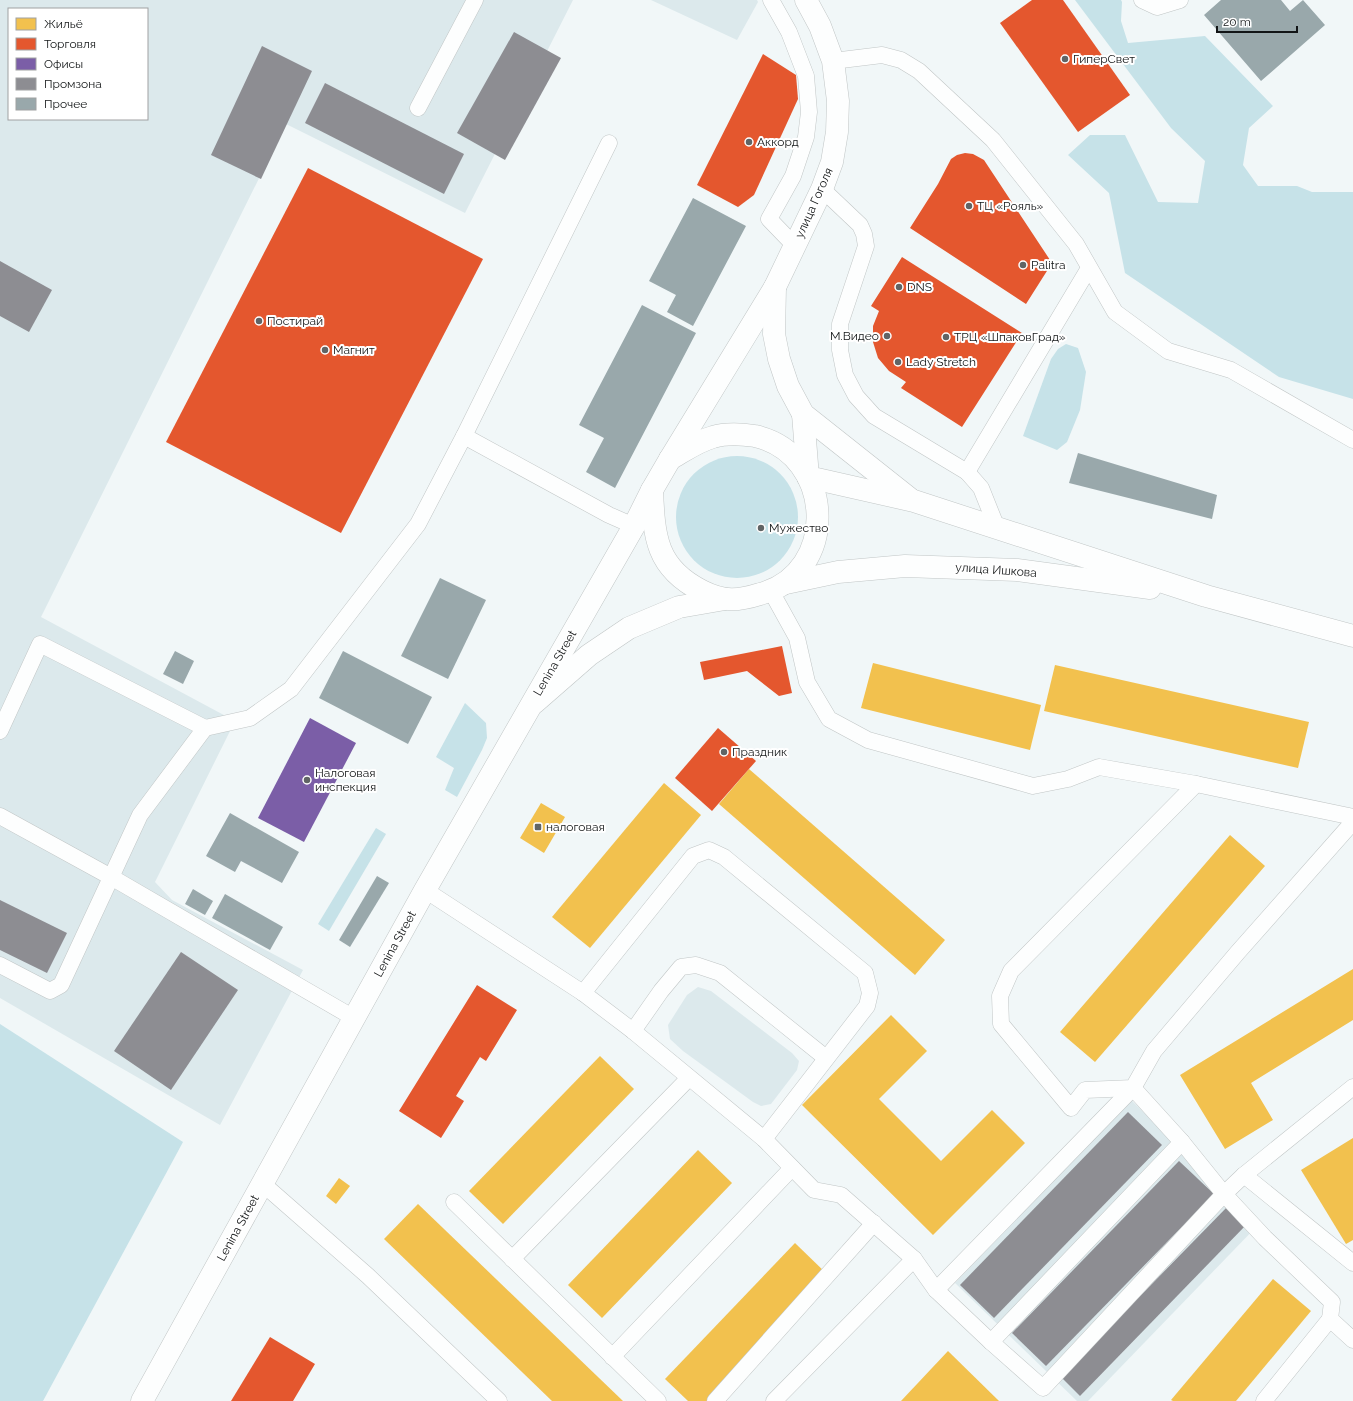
<svg xmlns="http://www.w3.org/2000/svg" width="1353" height="1401" font-family="Raleway,sans-serif">
<style>
.built{fill:#dce9ec;fill-rule:evenodd}
.green{fill:#c6e2e8}
.homes{fill:#f2c14e}
.shops{fill:#e4572e}
.offices{fill:#7b5ea7}
.industry{fill:#8d8d92}
.building{fill:#99a8ab}
.lines{fill:none;stroke-linecap:round;stroke-linejoin:round}
.service-casing{stroke:#c1c6c6;stroke-width:17}
.tertiary-casing{stroke:#c1c6c6;stroke-width:23}
.secondary-casing{stroke:#c1c6c6;stroke-width:23}
.service{stroke:#fdfefe;stroke-width:16}
.tertiary{stroke:#fdfefe;stroke-width:22}
.secondary{stroke:#fdfefe;stroke-width:22}
.poi-dot{fill:#606465;stroke:#fff;stroke-width:1.5}
.labels{text-anchor:middle;dominant-baseline:central;stroke-width:4;stroke-linejoin:round;paint-order:stroke}
.poi-label{font-size:12px;fill:#121516;stroke:#fff;text-anchor:start}
.street-label{font-size:12px;fill:#121516;stroke:#fff}
</style>
<rect width="100%" height="100%" fill="#f1f7f8"/>
<g class="built">
<path d="M0,0H573L465,213L286,124L41,617L235,721L155,882L172,900L303,970L220,1125L0,998ZM9,9H147V119H9Z"/>
<path d="M651,0H757L758,2L737,40Z"/>
<path d="M698,987L711,991L792,1053L799,1061L797,1070L771,1104L761,1106L753,1102L683,1051L670,1039L668,1025L687,995Z"/>
<path d="M1131,1100L1259,1224L1088,1401H1077L955,1283Z"/>
</g>
<g class="green">
<path d="M1075,0H1121L1122,2L1121,21L1128,43L1205,36L1273,106L1249,128L1243,165L1258,186H1297L1312,192H1353V399L1279,377L1125,273L1109,193L1068,155L1090,135H1125L1158,202L1198,203L1205,161L1171,128Z"/>
<path d="M1066,344L1078,348L1086,372L1080,410L1067,442L1057,450L1023,436L1051,359L1058,349Z"/>
<circle cx="737" cy="517" r="61"/>
<path d="M465,703L486,723L487,738L482,750L457,797L445,790L454,768L436,757Z"/>
<path d="M376,828L386,834L329,931L318,924Z"/>
<path d="M0,1024L183,1142L43,1401H0Z"/>
</g>
<g class="homes">
<path d="M873,663L1041,705L1030,750L861,708Z"/>
<path d="M1055,665L1309,722L1298,768L1044,711Z"/>
<path d="M749,769L945,940L915,975L719,804Z"/>
<path d="M664,783L701,815L590,948L552,917Z"/>
<path d="M541,803L565,817L544,853L520,838Z"/>
<path d="M1230,835L1265,866L1095,1062L1060,1032Z"/>
<path d="M1353,969V1020L1251,1083L1273,1120L1225,1149L1180,1075Z"/>
<path d="M891,1015L927,1051L879,1099L941,1161L992,1110L1025,1143L933,1235L802,1105Z"/>
<path d="M600,1056L634,1089L503,1224L469,1191Z"/>
<path d="M1353,1138V1240L1346,1244L1301,1170Z"/>
<path d="M698,1150L732,1183L602,1318L568,1285Z"/>
<path d="M339,1178L350,1186L336,1204L326,1196Z"/>
<path d="M418,1204L623,1401H552L384,1239Z"/>
<path d="M795,1243L829,1276L709,1401H688L665,1379Z"/>
<path d="M1273,1279L1311,1311L1236,1401H1173L1171,1400Z"/>
<path d="M948,1351L999,1401H901Z"/>
</g>
<g class="shops">
<path d="M1032,0H1063L1130,95L1078,132L1000,23Z"/>
<path d="M763,54L796,75L798,99L754,195L738,207L697,185Z"/>
<path d="M965,153L973,154L984,160L1052,263L1026,304L910,228L938,184L951,159L957,155Z"/>
<path d="M308,168L483,259L341,533L166,442Z"/>
<path d="M902,257L1022,333L962,427L901,388L906,382L889,371L878,358L873,342V326L879,311L871,306Z"/>
<path d="M782,646L792,693L779,696L747,671L704,680L700,662Z"/>
<path d="M718,728L756,761L712,811L675,778Z"/>
<path d="M477,985L517,1010L486,1061L480,1057L456,1096L464,1101L441,1138L399,1111Z"/>
<path d="M270,1337L315,1364L293,1401H231Z"/>
</g>
<path class="offices" d="M310,718L356,743L304,842L258,818Z"/>
<g class="industry">
<path d="M514,32L561,58L505,160L457,133Z"/>
<path d="M262,46L312,71L261,179L211,155Z"/>
<path d="M325,83L464,154L444,194L305,123Z"/>
<path d="M0,261L52,290L29,332L0,316Z"/>
<path d="M0,900L67,933L47,973L0,950Z"/>
<path d="M181,952L238,990L171,1090L114,1051Z"/>
<path d="M1128,1112L1162,1145L994,1318L960,1285Z"/>
<path d="M1179,1161L1214,1194L1046,1366L1012,1333Z"/>
<path d="M1229,1205L1247,1224L1080,1396L1061,1377Z"/>
</g>
<g class="building">
<path d="M1221,0H1281L1290,11L1303,0L1325,25L1261,81L1204,15Z"/>
<path d="M693,198L746,226L693,326L667,312L676,295L649,281Z"/>
<path d="M642,305L696,333L615,488L586,472L604,438L579,425Z"/>
<path d="M1078,453L1217,495L1212,519L1069,483Z"/>
<path d="M440,578L486,600L448,679L401,656Z"/>
<path d="M175,651L194,661L183,684L163,674Z"/>
<path d="M343,651L432,697L408,744L319,698Z"/>
<path d="M230,813L299,852L282,883L241,861L235,872L206,856Z"/>
<path d="M377,876L389,883L350,947L339,940Z"/>
<path d="M193,889L213,901L205,915L185,904Z"/>
<path d="M225,894L283,927L270,950L212,918Z"/>
</g>
<g class="lines">
<defs>
<g id="service">
<path d="M771,0L789,32L806,76L809,112L806,137L793,176L769,219L795,246"/>
<path d="M1142,0L1157,7L1180,0"/>
<path d="M833,61L882,55L901,60L919,71L993,140L1076,244L1115,312L1168,351L1231,370L1353,440"/>
<path d="M418,108L475,0"/>
<path d="M822,189L860,225L864,234L866,246L840,324V350L845,375L856,396L874,416L967,472L981,488L997,528"/>
<path d="M464,436L609,515L634,526"/>
<path d="M967,472L1089,268"/>
<path d="M771,591L797,638L807,682L829,719L868,740L1033,786L1068,779L1099,767L1196,784L1353,817"/>
<path d="M205,728L250,718L291,689L418,524L464,436L609,143"/>
<path d="M0,731L40,644L205,728L140,815L61,985L50,991L0,965"/>
<path d="M1196,784L1011,971L1000,996L1001,1024L1071,1108L1085,1090L1133,1088L1154,1051L1238,952L1353,822"/>
<path d="M0,816L111,877L354,1018"/>
<path d="M425,890L583,993L633,1031L764,1139L814,1190L841,1195L914,1259L936,1290L991,1342L1043,1388L1224,1194L1244,1175L1353,1263"/>
<path d="M583,993L693,856L709,850L724,857L865,973L870,993L867,1006L764,1139"/>
<path d="M633,1031L661,991L681,967L696,965L720,973L826,1058"/>
<path d="M1244,1175L1353,1087"/>
<path d="M263,1184L368,1276L499,1401"/>
<path d="M454,1202L658,1401"/>
<path d="M512,1259L689,1078"/>
<path d="M936,1290L1133,1088L1182,1142L1224,1194L1265,1238L1332,1302L1330,1319L1353,1340"/>
<path d="M991,1342L1182,1142"/>
<path d="M612,1357L792,1168"/>
<path d="M715,1401L874,1223"/>
<path d="M774,1401L914,1259"/>
<path d="M1264,1401L1330,1319"/>
</g>
<g id="tertiary">
<path d="M775,287L774,334L779,359L788,386L803,414L909,498"/>
<path d="M803,414L808,477L914,501L1206,596L1353,636"/>
<path d="M652,490C654,537 656,568 702,591C724,602 738,601 760,594C840,573 835,454 755,436C742,434 726,433 713,437C698,441 684,451 670,459"/>
<path d="M786,583L838,572L905,566L1017,570L1150,588"/>
<path d="M534,703L589,655L629,628L679,607L725,599"/>
</g>
<path id="secondary" d="M142,1401L425,890L634,526L652,490L670,459L775,287L822,189L832,162L837,132L838,101L833,61L820,26L806,0"/>
</defs>
<use href="#service" class="service-casing"/>
<use href="#tertiary" class="tertiary-casing"/>
<use href="#secondary" class="secondary-casing"/>
<use href="#service" class="service"/>
<use href="#tertiary" class="tertiary"/>
<use href="#secondary" class="secondary"/>
</g>
<g class="poi-dot">
<circle cx="1065" cy="59" r="4"/>
<circle cx="749" cy="142" r="4"/>
<circle cx="969" cy="206" r="4"/>
<circle cx="1023" cy="265" r="4"/>
<circle cx="899" cy="287" r="4"/>
<circle cx="259" cy="321" r="4"/>
<circle cx="887" cy="336" r="4"/>
<circle cx="946" cy="337" r="4"/>
<circle cx="325" cy="350" r="4"/>
<circle cx="898" cy="362" r="4"/>
<circle cx="761" cy="528" r="4"/>
<circle cx="724" cy="752" r="4"/>
<circle cx="307" cy="780" r="4"/>
<rect x="534" y="823" width="8" height="8" rx="2"/>
</g>
<g class="labels">
<g class="poi-label">
<text x="1073" y="59">ГиперСвет</text>
<text x="757" y="142">Аккорд</text>
<text x="977" y="206">ТЦ «Рояль»</text>
<text x="1031" y="265">Palitra</text>
<text x="907" y="287">DNS</text>
<text x="267" y="321">Постирай</text>
<text x="879" y="336" text-anchor="end">M.Видео</text>
<text x="954" y="337">ТРЦ «ШпаковГрад»</text>
<text x="333" y="350">Магнит</text>
<text x="906" y="362">Lady Stretch</text>
<text x="769" y="528">Мужество</text>
<text x="732" y="752">Праздник</text>
<text x="315" y="773">Налоговая<tspan x="315" dy="14">инспекция</tspan></text>
<text x="546" y="827">налоговая</text>
</g>
<g class="street-label">
<text transform="translate(814 203) rotate(-66)">улица Гоголя</text>
<text transform="translate(996 570) rotate(4)">улица Ишкова</text>
<text transform="translate(555 663) rotate(-60)">Lenina Street</text>
<text transform="translate(395 944) rotate(-61)">Lenina Street</text>
<text transform="translate(238 1228) rotate(-61)">Lenina Street</text>
</g>
</g>
<rect x="8" y="8" width="140" height="112" fill="#ffffff" stroke="#a0a1a2"/>
<rect x="16" y="18" width="20" height="12" fill="#f2c14e" stroke="#a0a1a2"/>
<text x="44" y="28" font-size="12" fill="#121516">Жильё</text>
<rect x="16" y="38" width="20" height="12" fill="#e4572e" stroke="#a0a1a2"/>
<text x="44" y="48" font-size="12" fill="#121516">Торговля</text>
<rect x="16" y="58" width="20" height="12" fill="#7b5ea7" stroke="#a0a1a2"/>
<text x="44" y="68" font-size="12" fill="#121516">Офисы</text>
<rect x="16" y="78" width="20" height="12" fill="#8d8d92" stroke="#a0a1a2"/>
<text x="44" y="88" font-size="12" fill="#121516">Промзона</text>
<rect x="16" y="98" width="20" height="12" fill="#99a8ab" stroke="#a0a1a2"/>
<text x="44" y="108" font-size="12" fill="#121516">Прочее</text>
<path d="M1217 26v6h80v-6" fill="none" stroke="#121516" stroke-width="2"/>
<text x="1223" y="26" font-size="12" fill="#121516" stroke="#ffffff" stroke-width="3" paint-order="stroke">20 m</text>
</svg>
